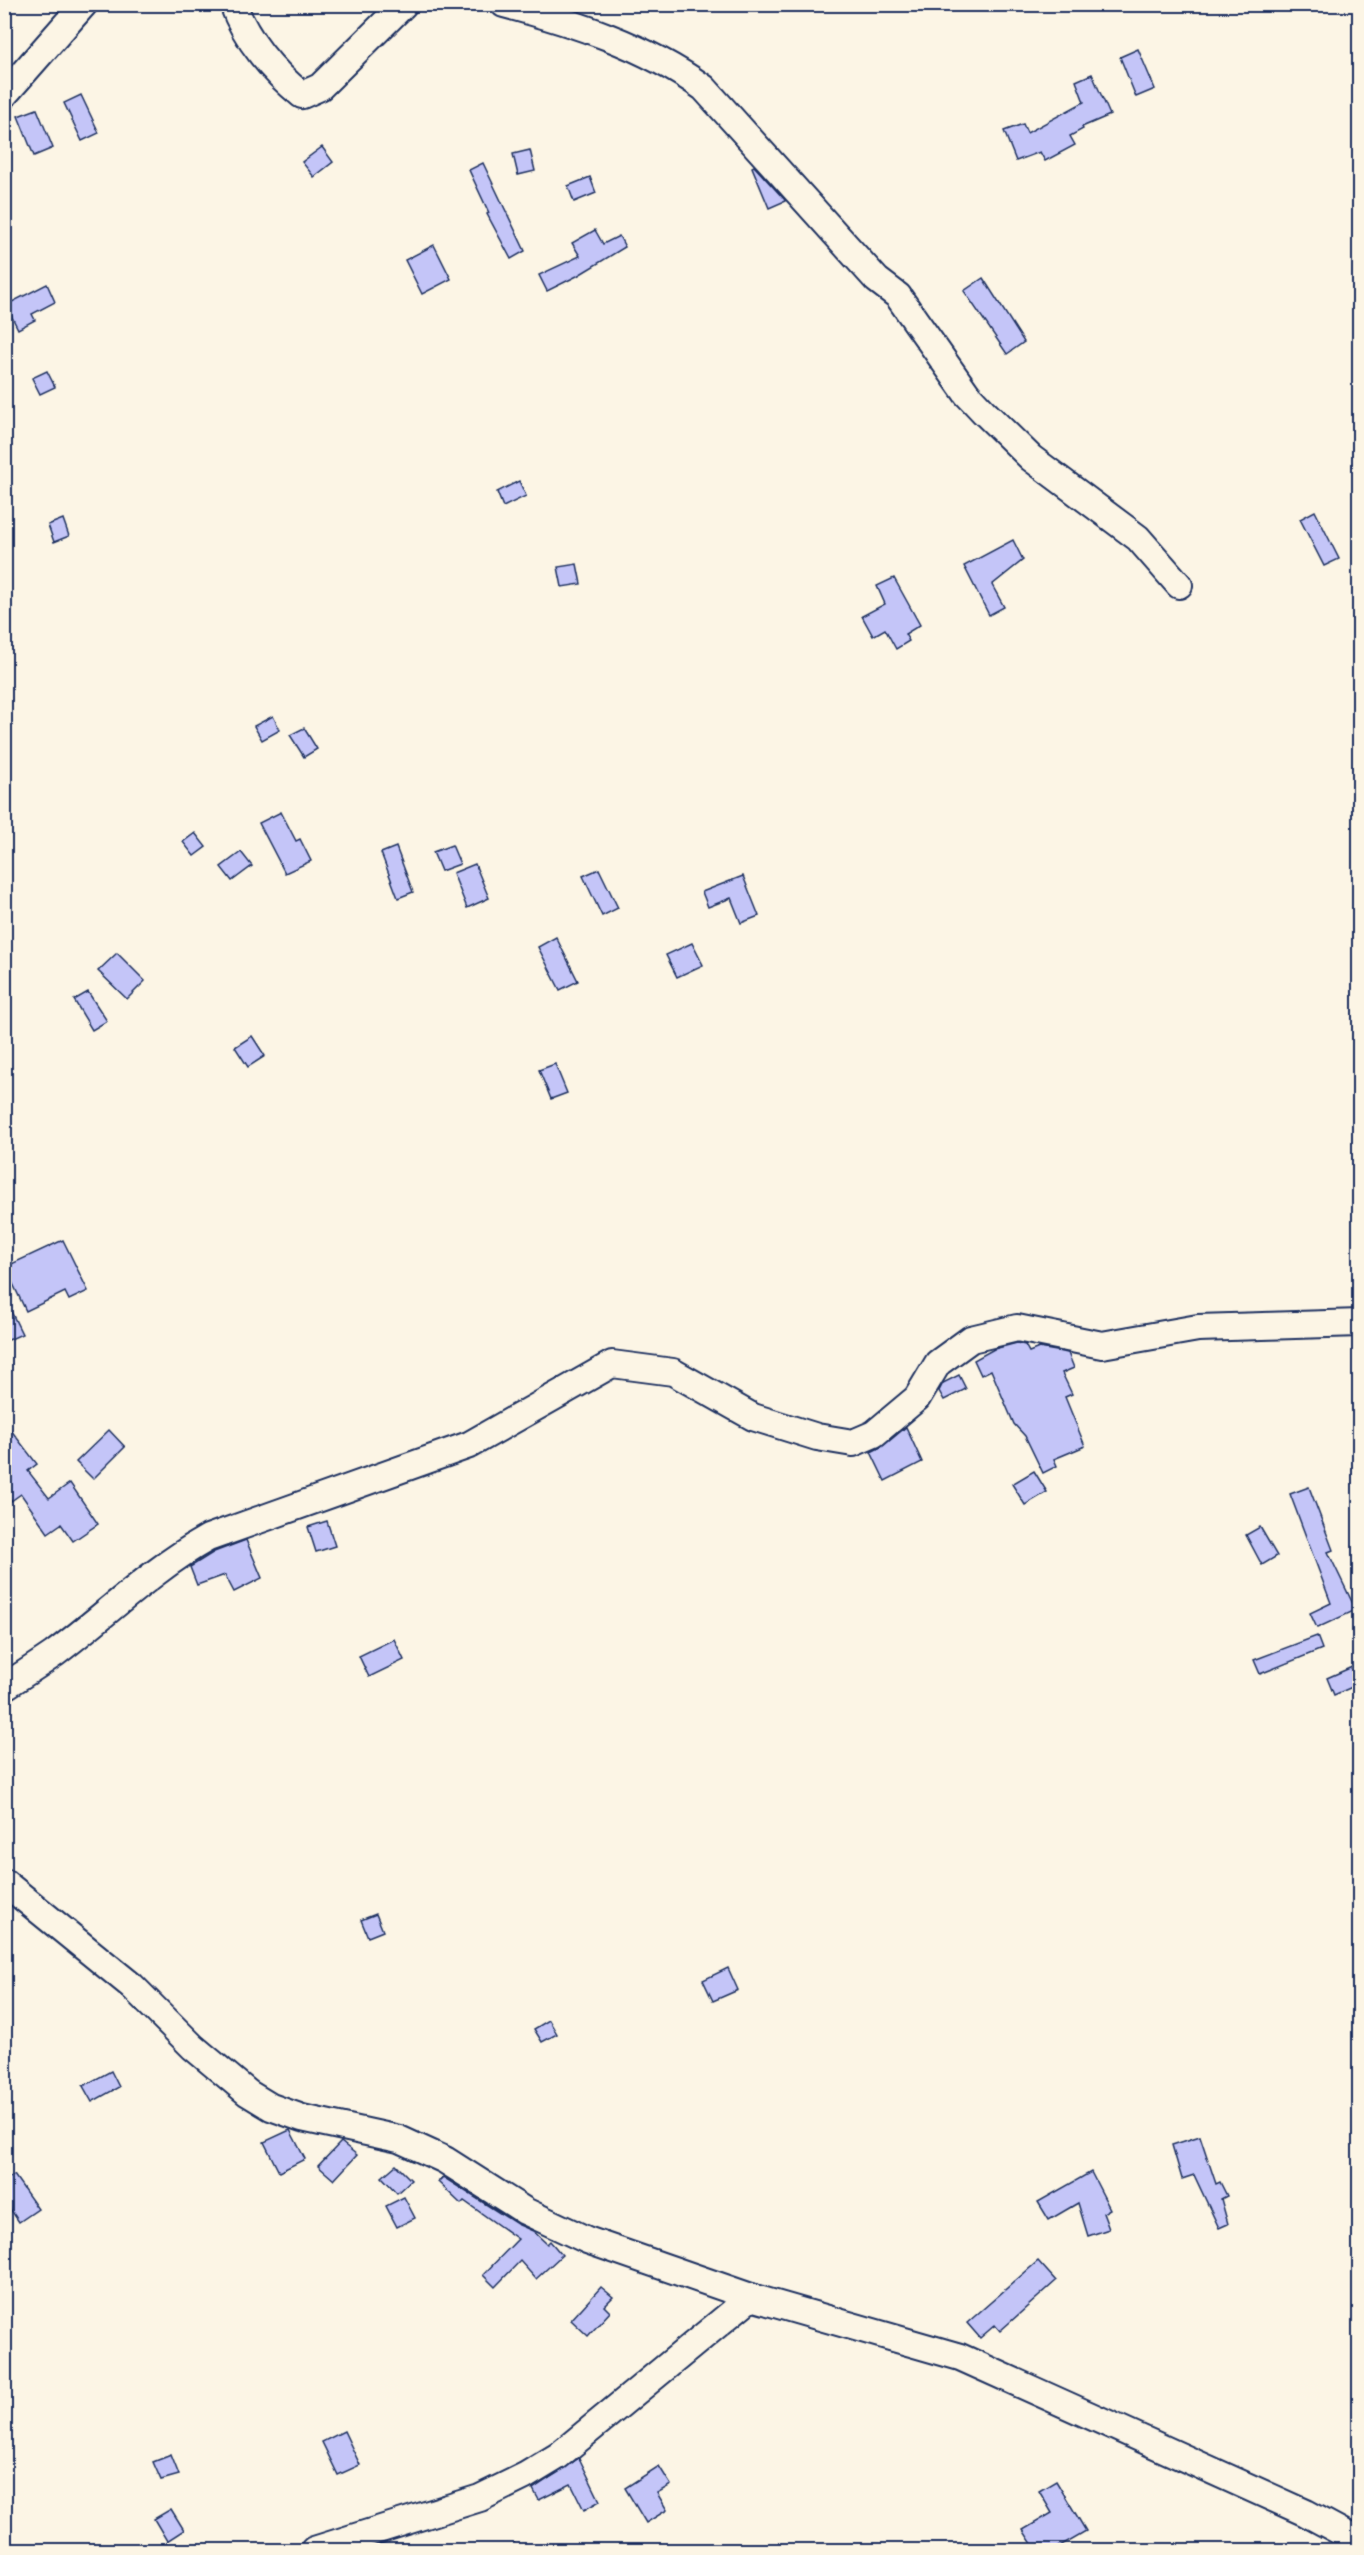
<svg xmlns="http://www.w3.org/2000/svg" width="1364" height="2555" font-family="Dekko,sans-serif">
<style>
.building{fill:#c4c5f8;stroke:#1b2f5e;stroke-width:1.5}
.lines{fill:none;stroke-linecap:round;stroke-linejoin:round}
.minor-casing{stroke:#1b2f5e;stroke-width:30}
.minor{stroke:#fcf5e5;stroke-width:26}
</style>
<rect width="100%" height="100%" fill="#fcf5e5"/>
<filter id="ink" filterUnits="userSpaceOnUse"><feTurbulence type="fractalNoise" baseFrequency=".0167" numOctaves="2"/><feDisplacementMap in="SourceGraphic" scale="12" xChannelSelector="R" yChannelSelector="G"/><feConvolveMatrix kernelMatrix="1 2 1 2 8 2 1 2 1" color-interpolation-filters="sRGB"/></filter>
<g filter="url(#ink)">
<g class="building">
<path d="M1138,49L1155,89L1136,97L1120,57Z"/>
<path d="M1092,74L1110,115L1082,127L1083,129L1070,136L1075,145L1045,161L1040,152L1016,161L1004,131L1023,124L1027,133L1084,102L1076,81Z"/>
<path d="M81,95L99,133L82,141L64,103Z"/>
<path d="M37,109L53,148L34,156L18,116Z"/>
<path d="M322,147L333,162L314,177L302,162Z"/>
<path d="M530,150L535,171L518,175L513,154Z"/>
<path d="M483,163L525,251L511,259L487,214L489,213L469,170Z"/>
<path d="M754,166L785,200V201L769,208L752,167Z"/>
<path d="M590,177L596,193L574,202L568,186Z"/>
<path d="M595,230L603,244L619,236L625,247L577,276L547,291L539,275L580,256L572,243Z"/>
<path d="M434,245L451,279L422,294L405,260Z"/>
<path d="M983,278L1024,342L1007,354L964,291Z"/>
<path d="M47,284L55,302L32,314L35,320L18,329L6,305Z"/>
<path d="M47,371L55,387L40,394L32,378Z"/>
<path d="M519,481L526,496L503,507L497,492Z"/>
<path d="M1315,511L1339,559L1324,566L1300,519Z"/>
<path d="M63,519L69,536L54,542L48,525Z"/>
<path d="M1013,540L1023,560L992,585L1004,607L989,615L964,566Z"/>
<path d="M577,564L581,584L562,587L558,567Z"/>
<path d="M894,578L920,625L905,634L909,641L896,649L885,629L873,636L862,616L885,604L877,586Z"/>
<path d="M273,716L280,730L262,740L254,726Z"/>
<path d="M304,728L317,749L304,757L290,735Z"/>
<path d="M281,812L296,841L300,839L311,861L285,873L259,823Z"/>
<path d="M195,833L206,847L194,856L183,842Z"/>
<path d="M452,845L460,864L441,871L433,852Z"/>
<path d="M396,847L413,892L398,898L381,853Z"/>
<path d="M241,852L252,866L232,881L221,867Z"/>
<path d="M475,864L489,898L467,908L453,873Z"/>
<path d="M599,869L618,908L602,916L583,876Z"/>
<path d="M743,876L759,916L741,923L731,898L708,907L702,892Z"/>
<path d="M556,937L578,981L560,990L538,947Z"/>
<path d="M692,943L703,965L677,977L666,955Z"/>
<path d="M117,953L145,981L127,999L98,971Z"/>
<path d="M88,992L107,1021L92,1030L74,1000Z"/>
<path d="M252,1036L265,1056L248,1067L235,1047Z"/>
<path d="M555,1064L567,1093L551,1099L539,1070Z"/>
<path d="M63,1240L88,1291L69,1300L65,1292L26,1311L5,1267Z"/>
<path d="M4,1297L22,1334L4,1342Z"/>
<path d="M1017,1343L1025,1345L1029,1352L1039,1348L1068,1353L1074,1368L1062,1373L1072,1394L1065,1397L1085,1446L1054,1459L1057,1466L1043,1473L1025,1436L1014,1424L991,1370L981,1375L974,1360L994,1349Z"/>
<path d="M959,1375L966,1389L944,1400L939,1391L943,1383Z"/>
<path d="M4,1421L37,1464L28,1471L49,1498L70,1483L98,1524L73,1541L61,1524L48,1533L21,1494L4,1506Z"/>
<path d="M906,1427L922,1462L885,1481L871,1452L883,1446Z"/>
<path d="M109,1430L125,1447L93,1479L76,1462Z"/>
<path d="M1034,1471L1047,1492L1025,1505L1012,1484Z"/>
<path d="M1309,1487L1333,1550L1328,1552L1356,1610L1317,1628L1310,1613L1331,1603L1290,1494Z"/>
<path d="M327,1521L335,1546L316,1552L308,1527Z"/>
<path d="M1260,1527L1277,1556L1262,1565L1246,1535Z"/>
<path d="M246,1540L262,1578L234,1592L225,1575L197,1585L190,1567L214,1552Z"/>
<path d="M1317,1636L1322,1649L1260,1674L1254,1660Z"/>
<path d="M394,1639L404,1660L369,1677L359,1656Z"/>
<path d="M1359,1664V1684L1334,1695L1327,1678Z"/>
<path d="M376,1914L383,1931L368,1937L361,1920Z"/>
<path d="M728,1968L738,1990L713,2001L703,1980Z"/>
<path d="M549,2020L557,2034L542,2042L534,2029Z"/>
<path d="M111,2071L119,2087L92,2102L83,2086Z"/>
<path d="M290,2130L305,2159L279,2172L264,2142Z"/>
<path d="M1200,2136L1216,2184L1220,2182L1227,2196L1221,2199L1228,2224L1219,2228L1194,2175L1182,2179L1172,2145Z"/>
<path d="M341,2142L357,2155L334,2180L318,2166Z"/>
<path d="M396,2165L411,2180L397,2193L382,2177Z"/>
<path d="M1091,2172L1110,2209L1103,2213L1109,2229L1088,2236L1078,2203L1049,2220L1038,2202Z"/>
<path d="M14,2175L38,2209L19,2222L4,2200V2181Z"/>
<path d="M443,2177L517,2224L533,2231L547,2244L550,2241L562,2255L536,2279L520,2261L495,2287L483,2275L518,2239L464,2201L461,2204L438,2182Z"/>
<path d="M404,2197L415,2218L397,2227L386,2206Z"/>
<path d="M1038,2261L1056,2281L1000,2331L995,2325L980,2338L967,2323Z"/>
<path d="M601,2287L613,2297L604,2306L610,2312L588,2336L571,2320Z"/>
<path d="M344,2431L360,2465L338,2475L322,2442Z"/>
<path d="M171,2455L179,2475L161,2480L153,2462Z"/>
<path d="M579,2458L600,2501L584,2510L571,2484L539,2500L533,2489Z"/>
<path d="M659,2466L671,2485L657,2493L667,2510L646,2523L625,2488Z"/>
<path d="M1056,2481L1086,2531L1053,2550H1036L1023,2530L1052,2513L1039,2491Z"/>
<path d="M171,2509L184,2530L167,2541L154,2519Z"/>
</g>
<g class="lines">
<defs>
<g id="minor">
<path d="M233,4C246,40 273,72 302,95L320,87L404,4"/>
<path d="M504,4C575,23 644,45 704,88L877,280L898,296L967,394L984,412L1031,458L1138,538L1179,585"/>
<path d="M4,95L84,4"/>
<path d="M4,1687C21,1676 38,1665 54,1654C106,1615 151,1570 208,1538L469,1445L612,1364L673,1372L753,1417L817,1437L853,1443L874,1434L917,1398L938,1363L971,1339L1017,1328L1102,1345L1198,1328L1360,1323"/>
<path d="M4,1882L132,1986L193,2047L248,2093L271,2107L302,2118L399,2139L445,2160L525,2211L587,2240L751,2297L960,2357L1306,2513L1360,2542"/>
<path d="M314,2550L480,2498L525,2476L558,2456L751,2297"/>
</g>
</defs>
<use href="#minor" class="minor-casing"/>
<use href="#minor" class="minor"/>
</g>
</g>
<rect width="1364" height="2555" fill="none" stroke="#fcf5e5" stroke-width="24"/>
<rect x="12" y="12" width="1340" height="2531" fill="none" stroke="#1b2f5e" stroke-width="2" filter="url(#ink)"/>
</svg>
